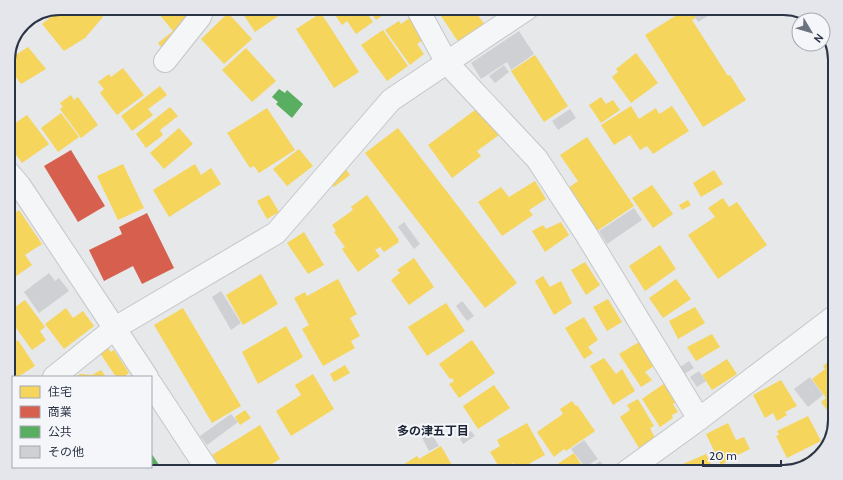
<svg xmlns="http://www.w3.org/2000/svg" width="843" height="480" font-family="Cabin,'Noto Sans JP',sans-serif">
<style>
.homes{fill:#f6d55c}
.shops{fill:#d6604d}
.public{fill:#5aae61}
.building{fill:#ced0d3}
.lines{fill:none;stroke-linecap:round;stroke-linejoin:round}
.minor-casing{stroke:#c4c6c8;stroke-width:24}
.minor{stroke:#f5f6f7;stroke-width:22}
.labels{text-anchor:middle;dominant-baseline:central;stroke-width:4;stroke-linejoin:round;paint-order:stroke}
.neighbourhood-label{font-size:12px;font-weight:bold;fill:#1d2536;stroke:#f4f6f9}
.rim{fill:none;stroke:#2b3445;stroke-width:2}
</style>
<rect width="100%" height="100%" fill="#e6e8ea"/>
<g class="homes">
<path d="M60,8H96L103,17L85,38L64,51L42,24L52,16L49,12Z"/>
<path d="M154,8H193L168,48L160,46L158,43L173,31Z"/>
<path d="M239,8H290L255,32Z"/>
<path d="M330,8H364L373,22L356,34L347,21L342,25Z"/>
<path d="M368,8H393L376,20Z"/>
<path d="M453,8H473L485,25L459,43L441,16Z"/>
<path d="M485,8H498L489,14Z"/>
<path d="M677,8H689L696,18L692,20L728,76L730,75L746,100L703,127L645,35L680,13Z"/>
<path d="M228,13L252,39L224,64L201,39Z"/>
<path d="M321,13L359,72L334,88L296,29Z"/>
<path d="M411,17L426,38L417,44L424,54L410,65L385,30L399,21L401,24Z"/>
<path d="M383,30L408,66L387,81L361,45Z"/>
<path d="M28,47L46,69L21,84L8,67V60Z"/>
<path d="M246,48L276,81L252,102L222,70Z"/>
<path d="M636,53L658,83L631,103L612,77L618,72L616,69Z"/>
<path d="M535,55L568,106L544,122L511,71Z"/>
<path d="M123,68L144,95L117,115L100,93L104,89L98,82L109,74L111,77Z"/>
<path d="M835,79V94L828,84Z"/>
<path d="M160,86L167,95L148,109L153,115L132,131L121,116Z"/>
<path d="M71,95L74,100L78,97L98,125L81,138L60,109L63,107L60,103Z"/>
<path d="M601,97L606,104L613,100L620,110L601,123L589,105Z"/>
<path d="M631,106L639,119L656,108L659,114L672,106L689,131L653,154L647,146L640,150L630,135L614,145L601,125Z"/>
<path d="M170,107L178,116L160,130L163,135L146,148L136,134Z"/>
<path d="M479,107L499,135L477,151L481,156L452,178L428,145Z"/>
<path d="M267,108L295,150L259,173L254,166L250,168L227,133Z"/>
<path d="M61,113L79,137L58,152L41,128Z"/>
<path d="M27,115L49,144L22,163L8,144V128Z"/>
<path d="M179,128L193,144L164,169L150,153Z"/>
<path d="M398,128L517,283L485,308L365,153Z"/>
<path d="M587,137L634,206L597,231L568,188L578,181L560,155Z"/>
<path d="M299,149L313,166L287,186L273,169Z"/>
<path d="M123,164L144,208L118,220L97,176Z"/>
<path d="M195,164L201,175L211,168L221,184L169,217L153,190Z"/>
<path d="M342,164L350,175L334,187L330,181Z"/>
<path d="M714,170L723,184L701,197L693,183Z"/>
<path d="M535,181L546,199L529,210L533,215L502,236L478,202L501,187L509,197Z"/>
<path d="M652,185L673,214L653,228L632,198Z"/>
<path d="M269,195L279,212L267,219L257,201Z"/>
<path d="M367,195L399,240H398L399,242L384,252L380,247L375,250L380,256L358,272L342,249L345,247L334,232L336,231L332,225L353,210L351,207Z"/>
<path d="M723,198L729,207L737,202L767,245L718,279L688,235L715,217L708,208Z"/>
<path d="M688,200L691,205L682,210L679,205Z"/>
<path d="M19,210L42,244L25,255L32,265L12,279L8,273V218Z"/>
<path d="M561,222L569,235L545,252L532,231L543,225L546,229Z"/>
<path d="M304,232L324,265L308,274L287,243Z"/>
<path d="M660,245L676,269L645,291L629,266Z"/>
<path d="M414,258L434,287L409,305L391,280L400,273L397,270Z"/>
<path d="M585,262L600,285L586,295L571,270Z"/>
<path d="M261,274L278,304L243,325L226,295Z"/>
<path d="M543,276L550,287L561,281L572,303L554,315L535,281Z"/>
<path d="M338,279L357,314L350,318L360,336L351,341L355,348L323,366L302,329L309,325L294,298L305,292L307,296Z"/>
<path d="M676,279L691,299L663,318L649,298Z"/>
<path d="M608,299L622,322L607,331L593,307Z"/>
<path d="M25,300L45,327L40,331L46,340L32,350L8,317V312Z"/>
<path d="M446,303L465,331L427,356L408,327Z"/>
<path d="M695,307L705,323L678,339L669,321Z"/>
<path d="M66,308L73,318L83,311L94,326L64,349L45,324Z"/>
<path d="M183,308L241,406L212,423L154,325Z"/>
<path d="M584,317L598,340L588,347L593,353L584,359L565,328Z"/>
<path d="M286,326L303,357L258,384L242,352Z"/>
<path d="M712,334L720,347L696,361L687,347Z"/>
<path d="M18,340L35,366L18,377H13V380L8,383V346Z"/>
<path d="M472,340L495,373L459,398L449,384L454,381L452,378L450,379L439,364Z"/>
<path d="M639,342L654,366L645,372L652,380L641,387L619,354Z"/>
<path d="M108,348L111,352L114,350L129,373L126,375L127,377H116L100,353Z"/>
<path d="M835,356V421L821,402L826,398L812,379L825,369L823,366Z"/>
<path d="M604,358L616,374L622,369L635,391L613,405L590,366Z"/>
<path d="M727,359L737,374L712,390L702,375Z"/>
<path d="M345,365L350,373L334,382L330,374Z"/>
<path d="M101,370L106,377H76L80,374L92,375Z"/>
<path d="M313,374L334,409L291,436L276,411L301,395L295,385Z"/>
<path d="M781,380L797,406L785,412L787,415L777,421L773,413L765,418L753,395Z"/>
<path d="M665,383L680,400L673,404L678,412L672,415L673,418L660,427L642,399Z"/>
<path d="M494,385L510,408L478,429L463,406Z"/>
<path d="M638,399L654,426L650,428L655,438L639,448L620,417L630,410L627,405Z"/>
<path d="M572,401L576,406L577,405L595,431L566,451L564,449L554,457L537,432L563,414L560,409Z"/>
<path d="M245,410L251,418L240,425L235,417Z"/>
<path d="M808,416L821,441L787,458L776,436L779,435L777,431Z"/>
<path d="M527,423L545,455L516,471L513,463L501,470L490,452L500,446L497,440Z"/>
<path d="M728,423L736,440L744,437L750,449L729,459L730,460L721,465L706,434Z"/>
<path d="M260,425L280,459L259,472H223L212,455Z"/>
<path d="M441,446L456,472H405L401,466L417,456L419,459Z"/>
<path d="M827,446L809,465L792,470L790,466Z"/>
<path d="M574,453L586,472H560L556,465Z"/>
<path d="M706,454L715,472H686L683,464Z"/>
</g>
<g class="shops">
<path d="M71,150L105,206L78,222L44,166Z"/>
<path d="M147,213L174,268L142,284L133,266L104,281L89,250L122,234L119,227Z"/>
</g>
<g class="public">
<path d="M279,89L285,93L287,90L303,104L292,118L276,104L278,102L272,97Z"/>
<path d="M151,453L164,472H88L85,467H151Z"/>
</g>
<g class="building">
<path d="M690,8H705L709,15L698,22Z"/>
<path d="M519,31L534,54L511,70L507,62L481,79L471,63Z"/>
<path d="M504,65L509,72L495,83L489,76Z"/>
<path d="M570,109L576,118L558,130L552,121Z"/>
<path d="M634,208L642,220L607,244L599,231Z"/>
<path d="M404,222L420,244L414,249L398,227Z"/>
<path d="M49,273L55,281L59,278L69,291L39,313L24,292Z"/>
<path d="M221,291L241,323L231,330L212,297Z"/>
<path d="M462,301L474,316L467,321L456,306Z"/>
<path d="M689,361L694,368L684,374L679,368Z"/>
<path d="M699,371L706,381L697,387L690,377Z"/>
<path d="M810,377L823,395L808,407L794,389Z"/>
<path d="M231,414L238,422L207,445L200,436Z"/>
<path d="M471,431L475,436L463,444L460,439Z"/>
<path d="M431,433L439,446L429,451L422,438Z"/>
<path d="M584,440L598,459L585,467L571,449Z"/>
<path d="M600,461L608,472H588L587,470Z"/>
</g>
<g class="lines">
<defs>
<g id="minor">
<path d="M417,8L447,63L537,159L586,234L699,419"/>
<path d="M165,61L200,17L203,8"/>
<path d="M8,172L20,186L147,377"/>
<path d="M54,377L115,328L276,233L391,100L528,8"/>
<path d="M151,384L209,472"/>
<path d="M8,413L13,410"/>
<path d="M626,472L699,419L835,316"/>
</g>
</defs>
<use href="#minor" class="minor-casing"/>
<use href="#minor" class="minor"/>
</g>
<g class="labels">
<g class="neighbourhood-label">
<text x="433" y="430">多の津五丁目</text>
</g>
</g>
<path d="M0 0H843V480H0ZM60 15H783A45 45 0 0 1 828 60V420A45 45 0 0 1 783 465H60A45 45 0 0 1 15 420V60A45 45 0 0 1 60 15Z" fill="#e4e6eb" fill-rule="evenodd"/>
<path class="rim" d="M60 15H783A45 45 0 0 1 828 60V420A45 45 0 0 1 783 465H60A45 45 0 0 1 15 420V60A45 45 0 0 1 60 15Z"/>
<rect x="12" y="376" width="140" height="92" fill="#f4f6f9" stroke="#a4a8b1"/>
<rect x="20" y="386" width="20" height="12" fill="#f6d55c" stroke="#a4a8b1"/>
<text x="48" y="396" font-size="12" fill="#2b3445">住宅</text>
<rect x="20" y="406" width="20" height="12" fill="#d6604d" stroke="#a4a8b1"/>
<text x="48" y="416" font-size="12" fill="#2b3445">商業</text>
<rect x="20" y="426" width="20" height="12" fill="#5aae61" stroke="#a4a8b1"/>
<text x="48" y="436" font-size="12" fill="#2b3445">公共</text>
<rect x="20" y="446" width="20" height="12" fill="#ced0d3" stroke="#a4a8b1"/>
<text x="48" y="456" font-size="12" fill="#2b3445">その他</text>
<g transform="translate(811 32) rotate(128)"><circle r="19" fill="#f4f6f9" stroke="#a4a8b1"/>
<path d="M0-3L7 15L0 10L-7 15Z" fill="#6c737f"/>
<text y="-6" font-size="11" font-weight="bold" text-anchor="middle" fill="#2b3445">N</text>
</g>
<path d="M703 460v6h78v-6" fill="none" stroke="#2b3445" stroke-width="2"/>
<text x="709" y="460" font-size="12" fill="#2b3445" stroke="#f4f6f9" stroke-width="3" paint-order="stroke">20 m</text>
</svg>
